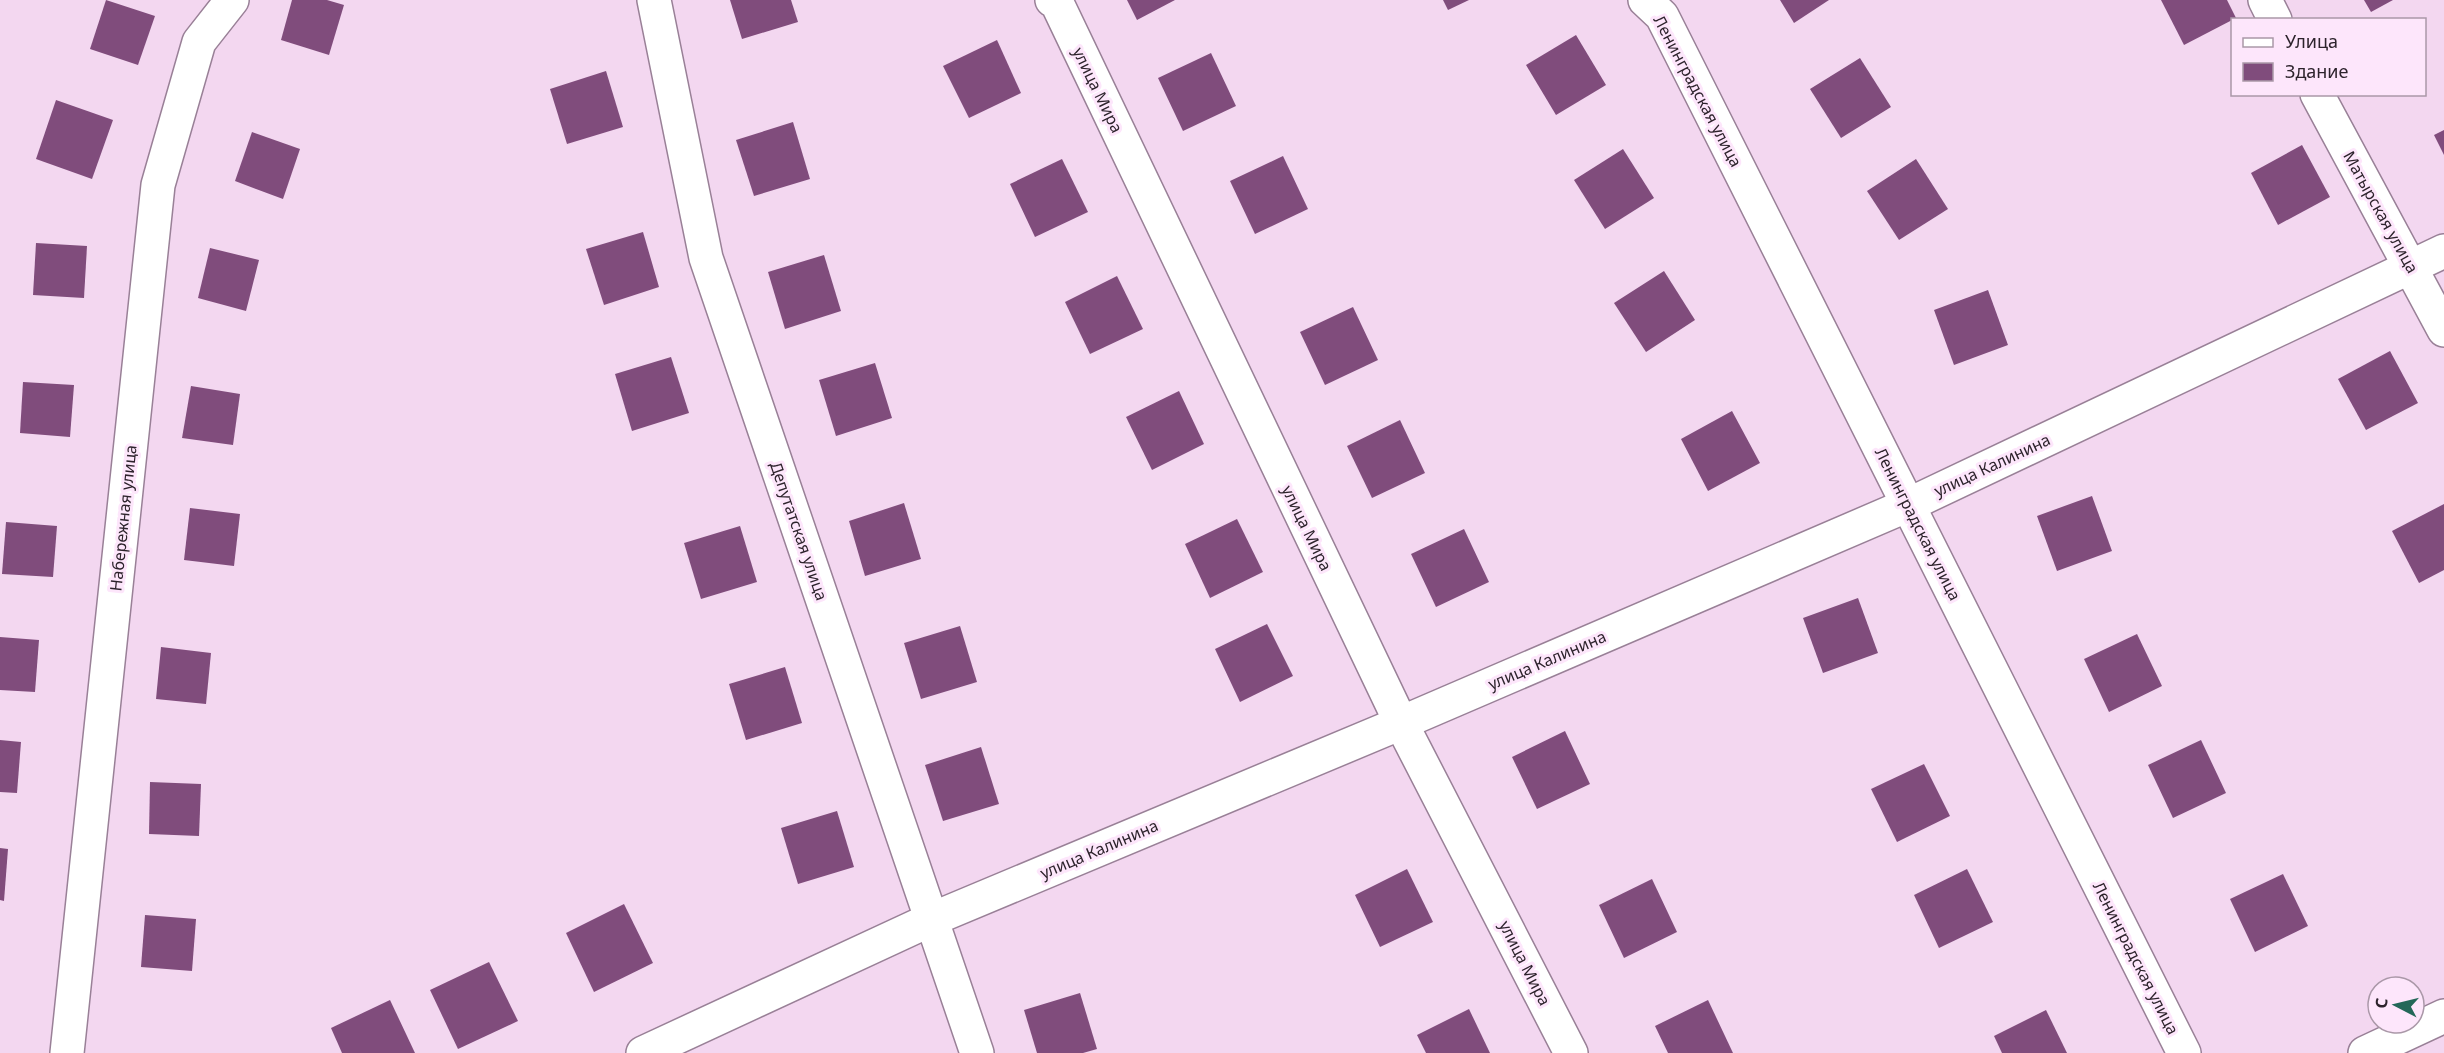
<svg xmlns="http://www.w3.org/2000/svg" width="2444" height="1053" font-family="'Noto Sans',sans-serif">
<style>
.building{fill:#804c7c}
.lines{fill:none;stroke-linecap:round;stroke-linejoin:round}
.street-casing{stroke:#998097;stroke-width:36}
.street{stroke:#fff;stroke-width:33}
.labels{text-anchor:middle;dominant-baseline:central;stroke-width:6;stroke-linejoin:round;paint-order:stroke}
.street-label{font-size:16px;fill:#2d232c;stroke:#fde6fb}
</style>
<rect width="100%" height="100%" fill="#f3d7f0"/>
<g class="building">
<path d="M106,0L155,16L138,65L90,49Z"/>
<path d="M292,0H327L344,5L329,55L281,40Z"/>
<path d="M730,0H791L798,22L742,39Z"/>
<path d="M1127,0H1175L1137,20Z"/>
<path d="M1443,0H1469L1448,10Z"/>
<path d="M1780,0H1829L1794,23Z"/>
<path d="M2161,0H2227L2236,18L2184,45Z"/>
<path d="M2364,0H2393L2371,12Z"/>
<path d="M1576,35L1606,85L1556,115L1526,65Z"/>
<path d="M997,40L1021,93L969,118L943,66Z"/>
<path d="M1211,53L1236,106L1183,131L1158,78Z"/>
<path d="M1860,58L1891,107L1841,138L1810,89Z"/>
<path d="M606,71L623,127L567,144L550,89Z"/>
<path d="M56,100L113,120L92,179L36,159Z"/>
<path d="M793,122L810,179L754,196L736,140Z"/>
<path d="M2444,130V155L2434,135Z"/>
<path d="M252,132L300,149L283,199L235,181Z"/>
<path d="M2302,145L2330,197L2278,225L2251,173Z"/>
<path d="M1623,149L1654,198L1605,229L1574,180Z"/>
<path d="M1283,156L1308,209L1255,234L1230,181Z"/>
<path d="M1062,159L1088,212L1035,237L1010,184Z"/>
<path d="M1916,159L1948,209L1899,240L1867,191Z"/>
<path d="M643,232L659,287L604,305L586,249Z"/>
<path d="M36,243L87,246L84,298L33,295Z"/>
<path d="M210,248L259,260L246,311L198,298Z"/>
<path d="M824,255L841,311L785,329L768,272Z"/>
<path d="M1664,271L1695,320L1646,352L1614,303Z"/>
<path d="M1117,276L1143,329L1090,354L1065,302Z"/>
<path d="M1988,290L2008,345L1954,365L1934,310Z"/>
<path d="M1353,307L1378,360L1325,385L1300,332Z"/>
<path d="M2390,351L2418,403L2366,430L2338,379Z"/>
<path d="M671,357L689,413L632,431L615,374Z"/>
<path d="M875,363L892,418L836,436L819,380Z"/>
<path d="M23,382L74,385L70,437L20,433Z"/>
<path d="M191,386L240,394L233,445L182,438Z"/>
<path d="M1179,391L1204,444L1152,470L1126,417Z"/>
<path d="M1732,411L1760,463L1708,491L1681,439Z"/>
<path d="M1400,420L1425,473L1372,498L1347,446Z"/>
<path d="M2092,496L2112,551L2057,571L2037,516Z"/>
<path d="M904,503L921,559L865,576L849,521Z"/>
<path d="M2444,504V570L2419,583L2392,531Z"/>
<path d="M190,508L240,514L234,566L184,560Z"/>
<path d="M1237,519L1263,572L1210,598L1185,544Z"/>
<path d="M6,522L57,526L53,577L2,574Z"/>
<path d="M740,526L757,582L701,599L684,543Z"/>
<path d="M1464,529L1489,582L1436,607L1411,554Z"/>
<path d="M1858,598L1878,653L1823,673L1803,618Z"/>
<path d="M1267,624L1293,676L1240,702L1215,649Z"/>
<path d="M960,626L977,682L921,699L904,643Z"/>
<path d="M2137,634L2162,686L2109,712L2084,659Z"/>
<path d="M0,637L39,640L35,692L0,690Z"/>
<path d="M161,647L211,653L206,704L156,699Z"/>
<path d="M785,667L802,723L746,740L729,684Z"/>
<path d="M1565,731L1590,784L1537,809L1512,757Z"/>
<path d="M0,740L21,742L17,793L0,792Z"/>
<path d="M2201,740L2226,793L2173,818L2148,765Z"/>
<path d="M981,747L999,804L943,821L925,765Z"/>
<path d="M1924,764L1950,816L1897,842L1871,789Z"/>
<path d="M150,782L201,784L199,836L149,834Z"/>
<path d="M837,811L854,867L798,884L781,828Z"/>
<path d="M0,848L8,849L4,901L0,900Z"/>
<path d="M1407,869L1433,922L1380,947L1355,895Z"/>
<path d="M1967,869L1993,922L1939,948L1914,895Z"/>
<path d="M2283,874L2308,926L2255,952L2230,899Z"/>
<path d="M1652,879L1677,932L1624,958L1599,905Z"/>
<path d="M624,904L653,963L594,992L566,933Z"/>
<path d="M145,915L196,919L192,971L141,967Z"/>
<path d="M489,962L518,1021L458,1049L430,990Z"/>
<path d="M1080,993L1097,1049L1083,1053H1037L1024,1010Z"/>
<path d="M390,1000L415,1053H342L331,1028Z"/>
<path d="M1708,1000L1733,1053H1668L1655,1026Z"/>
<path d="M1469,1009L1490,1053H1426L1417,1035Z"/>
<path d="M2046,1010L2067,1053H2002L1994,1036Z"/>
</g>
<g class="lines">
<defs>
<g id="street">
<path d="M654,0L706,258L977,1053"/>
<path d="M1052,0L1056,1L1401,723L1571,1053"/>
<path d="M1645,0L1662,16L2184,1053"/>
<path d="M2265,0L2275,20"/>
<path d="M2317,94L2444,330"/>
<path d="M67,1053L158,185L199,42L232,0"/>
<path d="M643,1053L930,920L1401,723L1908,505L2444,251"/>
<path d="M2365,1053L2444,1016"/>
</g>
</defs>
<use href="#street" class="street-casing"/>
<use href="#street" class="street"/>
</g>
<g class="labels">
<g class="street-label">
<text transform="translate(1098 90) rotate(64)">улица Мира</text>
<text transform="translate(1698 91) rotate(62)">Ленинградская улица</text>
<text transform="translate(2381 212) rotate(61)">Матырская улица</text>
<text transform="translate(1992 465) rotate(-25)">улица Калинина</text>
<text transform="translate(123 518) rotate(-84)">Набережная улица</text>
<text transform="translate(1918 524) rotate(63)">Ленинградская улица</text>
<text transform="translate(1307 528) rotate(64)">улица Мира</text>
<text transform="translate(799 531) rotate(71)">Депутатская улица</text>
<text transform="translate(1547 660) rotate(-23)">улица Калинина</text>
<text transform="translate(1099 849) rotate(-23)">улица Калинина</text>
<text transform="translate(2136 958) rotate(63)">Ленинградская улица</text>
<text transform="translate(1525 963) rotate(63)">улица Мира</text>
</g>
</g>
<rect x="2231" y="18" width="195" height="78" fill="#fde6fb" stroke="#aa98a8" stroke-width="1.5"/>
<rect x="2243" y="38" width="30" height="9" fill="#ffffff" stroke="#aa98a8" stroke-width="1.5"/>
<text x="2285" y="48" font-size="18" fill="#2d232c">Улица</text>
<rect x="2243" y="63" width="30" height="18" fill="#804c7c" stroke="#aa98a8" stroke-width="1.5"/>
<text x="2285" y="78" font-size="18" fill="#2d232c">Здание</text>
<g transform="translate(2396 1005) rotate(277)"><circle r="28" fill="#fde6fb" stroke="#aa98a8" stroke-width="1.5"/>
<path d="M0-4.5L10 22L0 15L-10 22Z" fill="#236758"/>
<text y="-9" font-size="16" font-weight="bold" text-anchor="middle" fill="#2d232c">С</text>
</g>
</svg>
